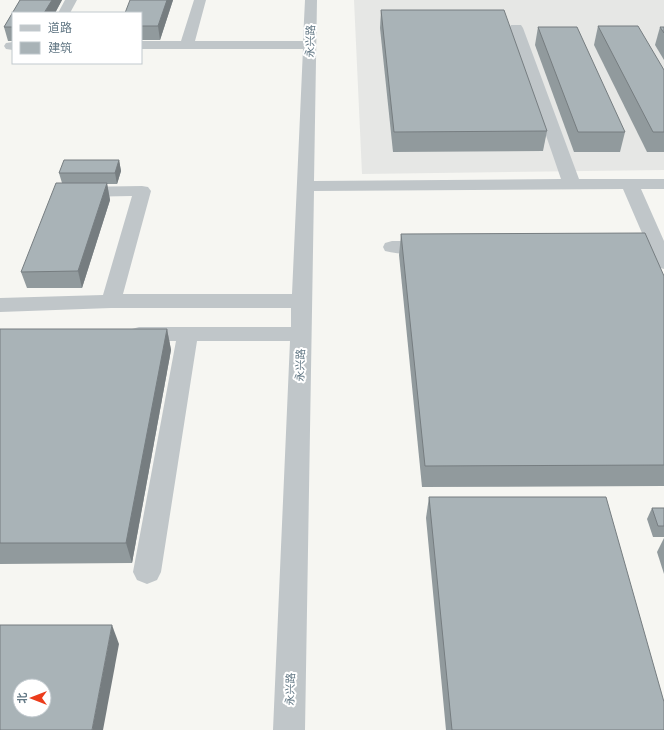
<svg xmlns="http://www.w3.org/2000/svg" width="664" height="730" font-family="'PT Sans','Noto Sans SC',sans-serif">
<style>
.built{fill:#e6e7e5}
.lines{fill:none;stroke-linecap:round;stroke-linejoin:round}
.minor{fill:#c0c6c9;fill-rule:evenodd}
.wall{fill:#919a9d}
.shaded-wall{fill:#767d80}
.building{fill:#a9b3b7;stroke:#767d80;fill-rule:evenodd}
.labels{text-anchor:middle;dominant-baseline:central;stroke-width:4;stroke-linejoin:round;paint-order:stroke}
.street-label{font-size:11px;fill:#637885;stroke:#fff}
</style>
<rect width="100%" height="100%" fill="#f6f6f2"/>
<path class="built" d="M354,0H664V170L362,174Z"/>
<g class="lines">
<g class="minor">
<path d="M65,0H77L70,13H58Z"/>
<path d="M194,0H206L195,41H303L305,0H317L314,181L561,179L509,28L511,25H521L523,28L579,179H664V189H641L664,241V269L657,267L650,252H622L615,250L613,246L615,242L622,240H645L623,189L314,191L305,730H273L290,341H197L161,572L157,580L147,584L137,580L133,572L176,341H139L132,339L128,334L132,329L139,327H291V308H111L0,312V298L103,295L132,196L78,197L72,196L69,192L72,188L78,187L142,186L148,187L151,191L123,294H292L303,49H141V41H181Z"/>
<path d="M13,42V50L6,49L4,46L6,43Z"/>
<path d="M392,241H429L436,243L438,247L436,251C421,255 400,255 385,251L383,247L385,243Z"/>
</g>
</g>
<g class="wall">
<path d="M20,0H62L55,13H13V41H8L4,27Z"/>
<path d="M130,0H173L160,40H141V13Z"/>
<path d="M381,10L547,131L543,151L393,152L380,28Z"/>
<path d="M598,26L664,70V152H647L594,45Z"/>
<path d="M538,27L625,132L620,152H574L535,45Z"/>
<path d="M660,27H664V60L655,45Z"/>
<path d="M119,160L121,171L117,184H107L110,200L82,288H27L21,272L62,183L59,173Z"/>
<path d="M401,234L664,276V486L422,487L399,255Z"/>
<path d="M0,329H167L171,350L132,563L0,564Z"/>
<path d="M429,497L664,730H446L426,518Z"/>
<path d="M652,508H664V537H653L647,519Z"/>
<path d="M664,538V574L657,552Z"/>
</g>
<g class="shaded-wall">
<path d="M52,0H62L55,13H44Z"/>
<path d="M167,0H173L160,40L158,26Z"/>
<path d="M119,160L121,171L117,184L115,173Z"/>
<path d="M107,183L110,200L82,288L78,271Z"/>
<path d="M167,329L171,350L132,563L126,543Z"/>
<path d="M112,625L119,644L103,730H92Z"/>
</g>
<g class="building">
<path d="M20,0H52L44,13H13V27H4Z"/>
<path d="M130,0H167L158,26H141V13H125Z"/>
<path d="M381,10H504L547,131L394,132Z"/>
<path d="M598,26H638L664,70V132H653Z"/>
<path d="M538,27H577L625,132H578Z"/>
<path d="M660,27H664V33Z"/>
<path d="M64,160H119L115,173H59Z"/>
<path d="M56,183H107L78,271L21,272Z"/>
<path d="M645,233L664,276V465L425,466L401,234Z"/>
<path d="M0,329H167L126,543H0Z"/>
<path d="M429,497H606L664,702V730H452Z"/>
<path d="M652,508H664V526H658Z"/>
<path d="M0,625H112L92,730H0ZM20,686H44V710H20Z"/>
</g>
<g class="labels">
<g class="street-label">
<text transform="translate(310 41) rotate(-88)">永兴路</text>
<text transform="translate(300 365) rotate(-88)">永兴路</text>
<text transform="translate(290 689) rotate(-88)">永兴路</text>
</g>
</g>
<rect x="12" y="12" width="130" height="52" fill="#ffffff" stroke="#c1c9ce"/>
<rect x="20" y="25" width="20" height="6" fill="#c0c6c9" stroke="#c1c9ce"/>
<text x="48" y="32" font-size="12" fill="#637885">道路</text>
<rect x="20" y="42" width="20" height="12" fill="#a9b3b7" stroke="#c1c9ce"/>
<text x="48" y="52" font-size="12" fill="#637885">建筑</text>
<g transform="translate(32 698) rotate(270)"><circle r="19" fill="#ffffff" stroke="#c1c9ce"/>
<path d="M0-3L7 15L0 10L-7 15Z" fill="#ec3c1b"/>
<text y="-6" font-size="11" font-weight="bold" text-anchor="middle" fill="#637885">北</text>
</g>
</svg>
